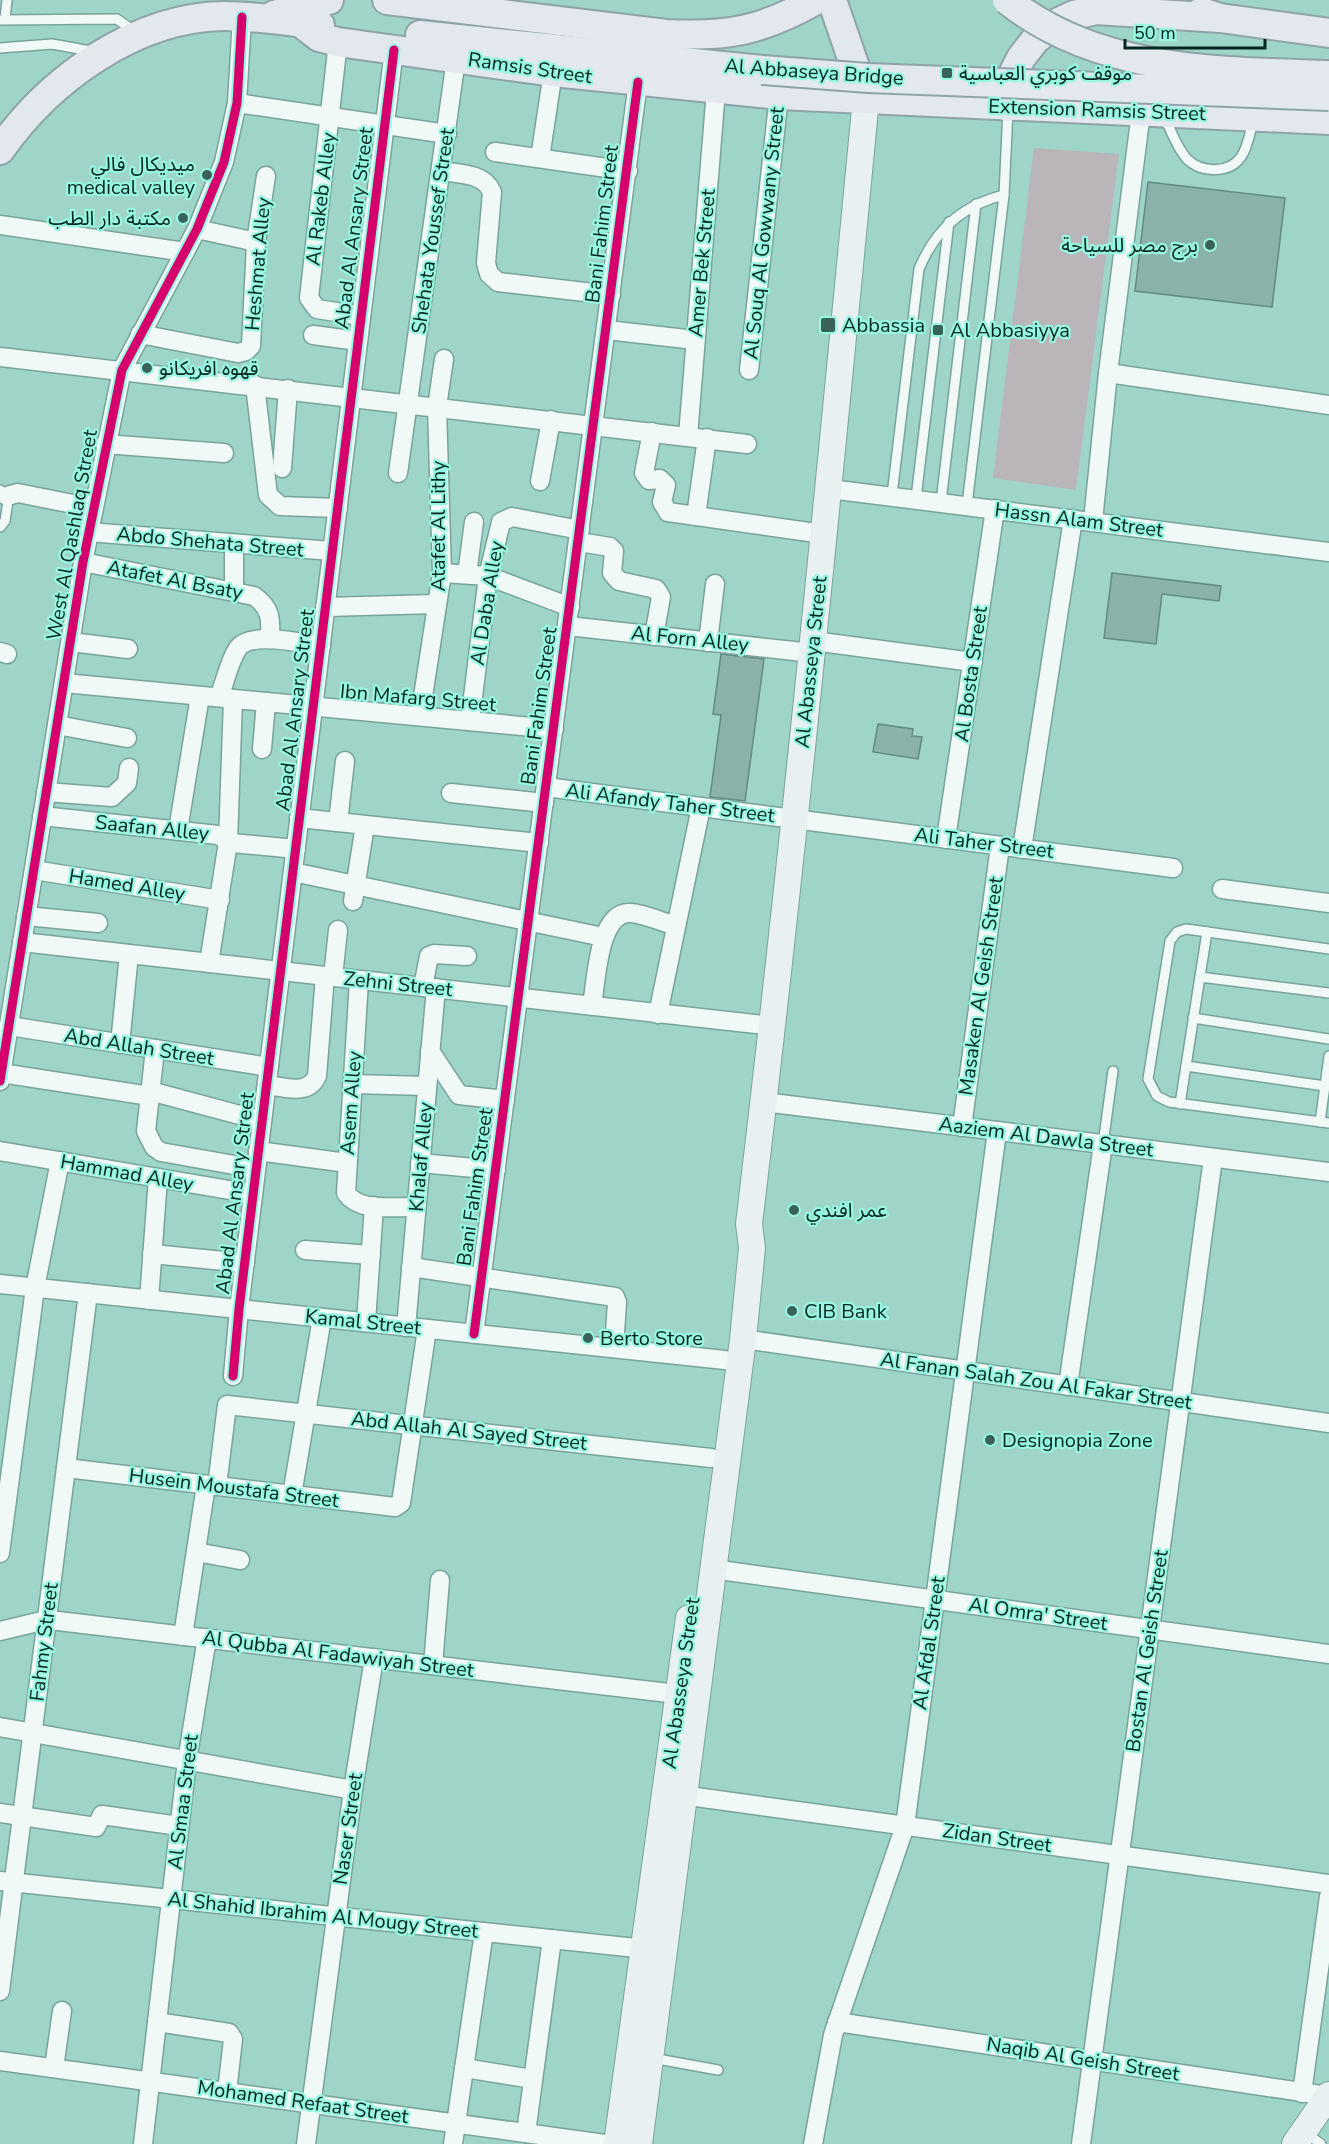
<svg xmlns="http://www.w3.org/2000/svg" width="1329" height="2144" font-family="'Nunito Sans','Noto Sans Arabic',sans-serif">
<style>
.green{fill:#b9b5b9}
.building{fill:#8bb2aa;stroke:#628a82;stroke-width:1.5}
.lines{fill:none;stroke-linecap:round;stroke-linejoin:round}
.service-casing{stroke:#78a49b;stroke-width:12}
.minor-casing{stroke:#78a49b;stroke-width:21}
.secondary-casing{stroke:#78a49b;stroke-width:28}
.primary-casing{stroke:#8ea4aa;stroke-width:32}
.service{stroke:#f1f9f7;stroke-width:9}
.minor{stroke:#f1f9f7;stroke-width:18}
.secondary{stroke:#e9f0f2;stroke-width:26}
.primary{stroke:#e2e8ed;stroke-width:28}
.primary-bridge-casing{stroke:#8ea4aa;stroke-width:32;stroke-linecap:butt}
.primary-bridge{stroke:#e2e8ed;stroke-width:28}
.cycleway-casing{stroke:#96f7e2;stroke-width:13}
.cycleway{stroke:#d6006c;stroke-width:9}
.poi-dot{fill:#3b625a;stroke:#96f7e2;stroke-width:2}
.labels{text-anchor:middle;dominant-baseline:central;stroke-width:4.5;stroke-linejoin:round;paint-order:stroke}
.street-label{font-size:20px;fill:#05251f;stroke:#96f7e2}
.poi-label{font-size:20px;fill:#05251f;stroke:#96f7e2;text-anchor:start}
</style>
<rect width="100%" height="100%" fill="#9fd4c8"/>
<path class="green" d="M1034,148L1119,154L1076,490L993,478Z"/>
<g class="building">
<path d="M1148,182L1285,198L1272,307L1135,291Z"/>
<path d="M1112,573L1221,586L1219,601L1162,594L1156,644L1104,638Z"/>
<path d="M721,654L764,659L745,801L710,797L721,715L713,714Z"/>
<path d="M878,724L913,729L912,736L922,737L918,759L873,752Z"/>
</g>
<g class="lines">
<defs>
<g id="service">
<path d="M5,19L7,0"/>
<path d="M0,20L117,19L135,32"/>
<path d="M0,48L52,44L96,52"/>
<path d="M1165,118C1171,131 1177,148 1187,159C1201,173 1229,174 1241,157C1248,147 1250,132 1253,121"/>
<path d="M0,490L8,501L5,521L0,527"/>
<path d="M892,495L919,269C935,230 962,205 1004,195"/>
<path d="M916,498L949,222"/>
<path d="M941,502L976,204"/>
<path d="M967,505L1004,195L1008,109"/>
<path d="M1329,949L1186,929L1177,932L1170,941L1148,1079L1157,1096L1169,1102L1329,1123"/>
<path d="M1200,977L1329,993"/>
<path d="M1193,1018L1329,1039"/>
<path d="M1186,1066L1325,1086"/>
<path d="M1180,1104L1207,932"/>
<path d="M1320,1122L1329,1056"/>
<path d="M1103,1144L1113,1071"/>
<path d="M652,2058L718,2070"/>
<path d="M1306,2133L1321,2144"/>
</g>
<g id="minor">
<path d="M338,42L309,298L317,309L361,316"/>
<path d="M237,103L447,134"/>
<path d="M495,152L628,171"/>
<path d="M540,158L553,72"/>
<path d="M441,171C460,174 484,173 492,192L486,263L489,274L498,282L611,295"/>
<path d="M0,225L185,252"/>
<path d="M197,229L256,242"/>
<path d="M607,330L695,340"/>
<path d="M140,334L238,353L246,351L251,346L256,242L266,176"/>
<path d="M313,335L358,341"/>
<path d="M0,357L747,444"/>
<path d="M749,370L779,95"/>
<path d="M1108,373L1329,405"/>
<path d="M255,385L268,495L280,506L338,508"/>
<path d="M652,432L644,473L649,480L660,479L666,485L662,502L668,512L823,534"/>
<path d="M688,436L716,90"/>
<path d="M105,444L224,453"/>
<path d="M282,468L288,389"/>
<path d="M398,473L456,59"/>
<path d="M540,481L551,420"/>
<path d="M830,489L1329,552"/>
<path d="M7,496L18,493L93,508"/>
<path d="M696,516L707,438"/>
<path d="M1093,521L1108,373L1141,112"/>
<path d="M88,532L332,551"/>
<path d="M579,542L610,547L614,551L612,573L619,581L656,589L661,597L654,636"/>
<path d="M234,544V592"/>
<path d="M83,562L254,596C271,608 271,619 270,639"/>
<path d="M442,573L488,576L570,607"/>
<path d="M467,574L474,522"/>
<path d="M325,607L437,604"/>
<path d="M568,626L812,653"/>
<path d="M813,641L973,662"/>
<path d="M71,642L128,649"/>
<path d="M708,642L715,584"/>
<path d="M0,652L7,654"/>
<path d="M64,683L554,729"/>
<path d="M219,697C225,683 229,661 238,648C251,631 302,643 321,646"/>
<path d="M420,716L442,573L437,407L444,359"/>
<path d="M470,721L488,576L501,522L512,517L580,530"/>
<path d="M57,725L127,738"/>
<path d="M262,749L266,702"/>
<path d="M546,787L1173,868"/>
<path d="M46,792L112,797L127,783L129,768"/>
<path d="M451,793L544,803"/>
<path d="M42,816L218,835L232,843L296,849"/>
<path d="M299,818L539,843"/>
<path d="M338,822L345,761"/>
<path d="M178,830L200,696"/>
<path d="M946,839L995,509"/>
<path d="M1022,849L1073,519"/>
<path d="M34,870L220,900"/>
<path d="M293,872L603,937"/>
<path d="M1222,889L1329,903"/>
<path d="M353,901L365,825"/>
<path d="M26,916L98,923"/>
<path d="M22,942L773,1026"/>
<path d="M209,963L228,842L233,699"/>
<path d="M333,977L338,930"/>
<path d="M359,980L346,1193C360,1213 393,1206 416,1207"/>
<path d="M423,987L429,956L434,954L467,956"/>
<path d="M592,1006C596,983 598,910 631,913C645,914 662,922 676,926"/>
<path d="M658,1014L701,807"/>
<path d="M9,1026L269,1067"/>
<path d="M120,1044L129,954"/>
<path d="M155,1049L146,1131L154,1147L161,1152L256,1169"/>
<path d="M430,1051L459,1095L505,1100"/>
<path d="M1,1073L150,1096"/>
<path d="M0,1081L83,562L122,370L197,229L224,162L237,103L242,17"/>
<path d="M352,1084L427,1086"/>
<path d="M267,1085C285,1087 308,1096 317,1076L325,976"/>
<path d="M150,1091L262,1121"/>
<path d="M764,1102L1329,1172"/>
<path d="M962,1127L1000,846"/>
<path d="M0,1151L253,1194"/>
<path d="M258,1151L347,1163"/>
<path d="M420,1163L496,1170"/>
<path d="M305,1250L371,1255"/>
<path d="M152,1254L245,1263"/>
<path d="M411,1267L615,1297L617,1302L614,1348"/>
<path d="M0,1284L725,1360"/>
<path d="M149,1300L158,1178"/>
<path d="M366,1322L374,1206"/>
<path d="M406,1327L436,988"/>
<path d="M474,1334L638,82"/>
<path d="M743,1339L1329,1423"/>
<path d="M233,1376L239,1309L394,50"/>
<path d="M1068,1386L1103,1144"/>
<path d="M66,1468L395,1507L401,1503L427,1329"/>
<path d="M217,1486L227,1405L711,1458"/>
<path d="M292,1495L322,1318"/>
<path d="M196,1552L240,1560"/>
<path d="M0,1553L35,1288L60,1161"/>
<path d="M712,1569L1329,1654"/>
<path d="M0,1631L46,1620L58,1621L677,1694"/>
<path d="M183,1636L206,1485"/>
<path d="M433,1665L440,1580"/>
<path d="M0,1727L353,1790"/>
<path d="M674,1794L1329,1884"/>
<path d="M0,1813L96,1827L102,1815L179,1826"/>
<path d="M0,1881L646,1949"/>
<path d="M0,1991L88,1293"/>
<path d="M157,2022L229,2033L233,2039L227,2092"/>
<path d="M837,2022L1328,2096"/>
<path d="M0,2061L605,2144"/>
<path d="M54,2068L62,2011"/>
<path d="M464,2068L533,2079"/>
<path d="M1302,2093L1329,1896"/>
<path d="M526,2133L552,1939"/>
<path d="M143,2144L187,1761L207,1638"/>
<path d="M306,2144L353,1790L374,1658"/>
<path d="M453,2144L484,1932"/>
<path d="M813,2144L833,2035L905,1826L997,1131"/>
<path d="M1081,2144L1213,1158"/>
</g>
<g id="secondary">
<path d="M617,2144L689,1618"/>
<path d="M639,2144L743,1339L752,1248L749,1224C794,849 830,474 866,99"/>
<path d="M1295,2144L1329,2095"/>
</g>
<g id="primary">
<path d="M387,0L666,34C728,37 761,31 816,0"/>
<path d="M832,0L866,99"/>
<path d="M1201,12L1220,18L1329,33"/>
<path d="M274,15L329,0"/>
<path d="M301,23L319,37L338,42L553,72L779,95L1329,120"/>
<path d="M420,35L762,70"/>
<path d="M1008,107L1011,78L1021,58L1035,40L1053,25L1074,15L1096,10L1220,18"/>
<path d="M0,150C49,80 135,17 224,16C256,16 289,21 320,25"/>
</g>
</defs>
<use href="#service" class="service-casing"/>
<use href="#minor" class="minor-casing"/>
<use href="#secondary" class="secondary-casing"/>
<use href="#primary" class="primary-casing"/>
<use href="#service" class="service"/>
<use href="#minor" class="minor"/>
<use href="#secondary" class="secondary"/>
<use href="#primary" class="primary"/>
<defs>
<g id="primary-bridge">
<path d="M1007,0C1099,73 1217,71 1329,75"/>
<path d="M762,70L868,78L1329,96"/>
</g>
</defs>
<use href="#primary-bridge" class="primary-bridge-casing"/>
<use href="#primary-bridge" class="primary-bridge"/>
<defs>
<g id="cycleway">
<path d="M0,1081L83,562L122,370L197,229L224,162L237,103L242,17"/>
<path d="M474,1334L638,82"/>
<path d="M233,1376L239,1309L394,50"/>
</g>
</defs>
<use href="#cycleway" class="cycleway-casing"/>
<use href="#cycleway" class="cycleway"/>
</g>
<g class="poi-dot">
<rect x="941" y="67" width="12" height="12" rx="3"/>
<circle cx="207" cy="175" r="6"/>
<circle cx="183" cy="218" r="6"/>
<circle cx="1210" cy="245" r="6"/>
<rect x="820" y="317" width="16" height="16" rx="3"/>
<rect x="932" y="324" width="12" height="12" rx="3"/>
<circle cx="147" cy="368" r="6"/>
<circle cx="794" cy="1210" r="6"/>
<circle cx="792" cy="1311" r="6"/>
<circle cx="588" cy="1338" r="6"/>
<circle cx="990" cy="1440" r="6"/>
</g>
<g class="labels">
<g class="street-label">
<text transform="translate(530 68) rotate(8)">Ramsis Street</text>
<text transform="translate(814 72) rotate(4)">Al Abbaseya Bridge</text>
<text transform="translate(1097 110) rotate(2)">Extension Ramsis Street</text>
<text transform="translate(321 199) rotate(-83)">Al Rakeb Alley</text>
<text transform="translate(602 224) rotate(-83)">Bani Fahim Street</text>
<text transform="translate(354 228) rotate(-83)">Abad Al Ansary Street</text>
<text transform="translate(433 231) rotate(-82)">Shehata Youssef Street</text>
<text transform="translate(764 233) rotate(-84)">Al Souq Al Gowwany Street</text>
<text transform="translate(702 263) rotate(-85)">Amer Bek Street</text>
<text transform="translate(258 264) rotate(-85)">Heshmat Alley</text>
<text transform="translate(1079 520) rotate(7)">Hassn Alam Street</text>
<text transform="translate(438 526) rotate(-90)">Atafet Al Lithy</text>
<text transform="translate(72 535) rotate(-80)">West Al Qashlaq Street</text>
<text transform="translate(210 542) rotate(5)">Abdo Shehata Street</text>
<text transform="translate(175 580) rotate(11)">Atafet Al Bsaty</text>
<text transform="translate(487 603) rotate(-81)">Al Daba Alley</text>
<text transform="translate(690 639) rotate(6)">Al Forn Alley</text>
<text transform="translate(811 662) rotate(-84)">Al Abasseya Street</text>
<text transform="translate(971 674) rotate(-82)">Al Bosta Street</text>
<text transform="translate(418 698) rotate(5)">Ibn Mafarg Street</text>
<text transform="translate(539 706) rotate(-82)">Bani Fahim Street</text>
<text transform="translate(295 710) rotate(-83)">Abad Al Ansary Street</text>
<text transform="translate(670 803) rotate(7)">Ali Afandy Taher Street</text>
<text transform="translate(152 828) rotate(6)">Saafan Alley</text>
<text transform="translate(984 843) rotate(7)">Ali Taher Street</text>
<text transform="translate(127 885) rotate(9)">Hamed Alley</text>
<text transform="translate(398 984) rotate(6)">Zehni Street</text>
<text transform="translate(981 986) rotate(-82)">Masaken Al Geish Street</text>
<text transform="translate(139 1047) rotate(9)">Abd Allah Street</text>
<text transform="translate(351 1103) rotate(-86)">Asem Alley</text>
<text transform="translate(1046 1137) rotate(7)">Aaziem Al Dawla Street</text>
<text transform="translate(421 1157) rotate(-85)">Khalaf Alley</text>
<text transform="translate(127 1173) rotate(10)">Hammad Alley</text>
<text transform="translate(475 1187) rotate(-82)">Bani Fahim Street</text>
<text transform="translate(235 1193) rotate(-83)">Abad Al Ansary Street</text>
<text transform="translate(363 1322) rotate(6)">Kamal Street</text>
<text transform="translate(1036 1381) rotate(8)">Al Fanan Salah Zou Al Fakar Street</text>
<text transform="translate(469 1431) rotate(6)">Abd Allah Al Sayed Street</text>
<text transform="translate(234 1488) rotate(7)">Husein Moustafa Street</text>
<text transform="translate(1038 1614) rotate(8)">Al Omra' Street</text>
<text transform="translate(44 1642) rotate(-83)">Fahmy Street</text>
<text transform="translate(929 1643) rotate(-82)">Al Afdal Street</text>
<text transform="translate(1147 1651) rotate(-82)">Bostan Al Geish Street</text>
<text transform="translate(338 1654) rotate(7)">Al Qubba Al Fadawiyah Street</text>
<text transform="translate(681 1683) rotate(-82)">Al Abasseya Street</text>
<text transform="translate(183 1802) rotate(-83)">Al Smaa Street</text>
<text transform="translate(348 1829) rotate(-82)">Naser Street</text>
<text transform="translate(997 1838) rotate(8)">Zidan Street</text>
<text transform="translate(323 1915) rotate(6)">Al Shahid Ibrahim Al Mougy Street</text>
<text transform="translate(1083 2059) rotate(9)">Naqib Al Geish Street</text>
<text transform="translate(303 2102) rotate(8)">Mohamed Refaat Street</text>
</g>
<g class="poi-label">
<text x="959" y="73">موقف كوبري العباسية</text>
<text x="195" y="164" text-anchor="end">ميديكال فالي<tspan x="195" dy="23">medical valley</tspan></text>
<text x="171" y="218" text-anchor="end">مكتبة دار الطب</text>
<text x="1198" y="245" text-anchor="end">برج مصر للسياحة</text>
<text x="842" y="325">Abbassia</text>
<text x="950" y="330">Al Abbasiyya</text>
<text x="159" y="368">قهوه افريكانو</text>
<text x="806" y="1210">عمر افندي</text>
<text x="804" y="1311">CIB Bank</text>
<text x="600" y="1338">Berto Store</text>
<text x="1002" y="1440">Designopia Zone</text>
</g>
</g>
<path d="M1125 39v9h140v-9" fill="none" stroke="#05251f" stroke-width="3"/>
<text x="1134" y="39" font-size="18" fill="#05251f" stroke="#96f7e2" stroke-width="4.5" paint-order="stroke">50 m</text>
</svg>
